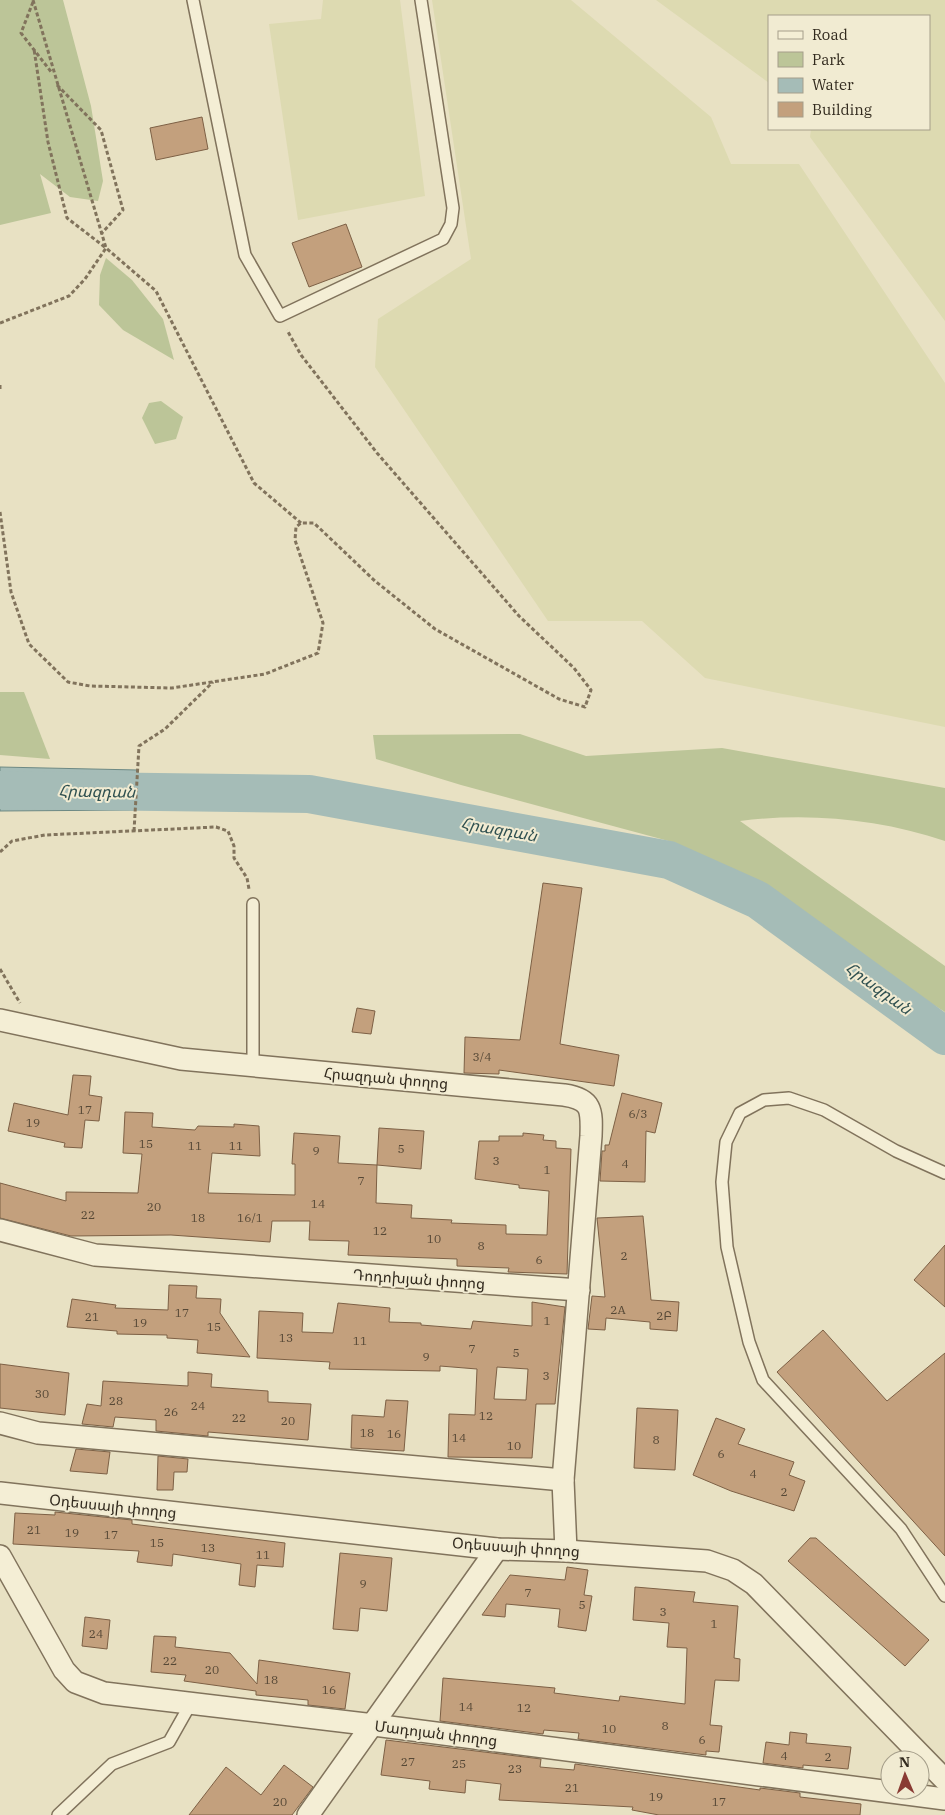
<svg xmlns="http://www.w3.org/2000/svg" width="945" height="1815" font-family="'IBM Plex Serif','Noto Sans Armenian',serif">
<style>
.farmland{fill:#dddab1}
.green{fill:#bcc598}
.water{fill:#a5bcb7;stroke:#6d8984}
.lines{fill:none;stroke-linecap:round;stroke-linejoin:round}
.river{stroke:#a5bcb7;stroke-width:38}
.building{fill:#c3a07d;stroke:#7d6045;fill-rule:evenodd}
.lane-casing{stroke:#81735c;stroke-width:14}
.street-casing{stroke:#81735c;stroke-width:24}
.path{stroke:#81735c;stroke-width:3;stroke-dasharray:4 2.5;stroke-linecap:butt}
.lane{stroke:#f4eed5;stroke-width:11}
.street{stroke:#f4eed5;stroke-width:21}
.labels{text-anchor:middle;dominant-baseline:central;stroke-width:4;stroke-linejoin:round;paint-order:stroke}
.number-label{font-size:12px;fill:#564836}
.street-label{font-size:15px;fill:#322a1e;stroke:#f1ebd2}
.water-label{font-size:16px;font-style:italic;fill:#2f5050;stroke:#f1ebd2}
</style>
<rect width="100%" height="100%" fill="#e8e1c3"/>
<g class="farmland">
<path d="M323,0H400L425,196L298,220L269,24L321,19Z"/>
<path d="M432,0H571L711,117L731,164H799L945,383V727L705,678L642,621H548L375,367L378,319L471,259Z"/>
<path d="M656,0H945V321L810,137L811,129H929V16H769V83Z"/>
</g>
<g class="green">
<path d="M0,0H63L91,106L103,181L98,201L70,197L40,174L51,213L0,225Z"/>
<path d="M106,258L132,280L163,319L174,360L123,330L99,305L100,275Z"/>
<path d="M161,401L183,417L176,439L155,444L142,418L149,403Z"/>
<path d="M0,692H24L50,759L0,755Z"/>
<path d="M520,734L586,756L722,748L945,788V841C880,819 808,812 740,821L945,966V1012L676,843L461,785L376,759L373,735Z"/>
</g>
<path class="water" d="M0,767L138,770L136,810L0,811Z"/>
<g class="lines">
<path class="river" d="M0,790L309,794L669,860L758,900L945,1036"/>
</g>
<g class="building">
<path d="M202,117L208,149L156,160L150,128Z"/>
<path d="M346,224L362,267L309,287L292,243Z"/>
<path d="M543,883L582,888L560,1044L619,1055L614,1086L499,1070V1074L464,1073L465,1037L520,1040Z"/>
<path d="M357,1008L375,1011L371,1034L352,1032Z"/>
<path d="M73,1075L91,1076L89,1095L102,1097L99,1121L85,1120L82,1148L64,1147L65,1143L8,1131L14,1103L68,1115Z"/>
<path d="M622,1093L662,1103L655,1133L646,1131L645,1182L600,1181L602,1151H605V1145H609Z"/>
<path d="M125,1112L153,1113L152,1127L195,1130L198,1126L234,1127V1124L259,1126L260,1156L212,1153L208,1193L295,1195V1164H292L294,1133L340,1136L338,1163L377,1165L376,1203L412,1205L411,1218L452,1220L451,1223L506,1225V1234L547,1235L549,1191L519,1188V1185L475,1179L479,1141H499V1136H523V1133L544,1135L543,1140L556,1141V1148L571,1149L567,1274L508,1272L509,1268L457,1266V1259L348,1255L349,1241L309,1240L310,1221H272L270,1242L171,1235L71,1236L0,1218V1183L66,1201V1192L138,1193L142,1154L123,1153Z"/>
<path d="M379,1128L424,1131L421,1169L377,1165Z"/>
<path d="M643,1216L651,1300L679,1302L677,1331L650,1329V1322L606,1318L605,1330L588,1329L592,1296L605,1297L597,1218Z"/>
<path d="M945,1245V1307L914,1280Z"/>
<path d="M169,1285L197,1286L196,1298L221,1299L220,1313L250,1357L197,1353L198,1340L167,1338V1335L117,1334V1331L67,1327L72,1299L116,1305L115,1308L168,1310Z"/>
<path d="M532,1302L565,1307L555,1404H536L532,1458L448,1457L449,1414L475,1415L477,1369L440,1366V1371L329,1369L330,1362L257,1358L259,1311L303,1313L302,1332L333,1333L338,1303L390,1308L389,1322L421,1323V1325L471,1329L473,1321L532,1326ZM497,1367L528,1369L526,1400L494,1399Z"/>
<path d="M823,1330L887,1401L945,1353V1556L777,1372Z"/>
<path d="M0,1364L69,1373L65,1415L0,1408Z"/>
<path d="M188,1372L212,1374L211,1387L268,1391V1402L311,1404L308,1440L208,1432V1436L156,1431V1420L115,1417L113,1427L82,1424L87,1404L101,1406L103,1381L188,1386Z"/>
<path d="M386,1400L408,1401L404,1451L351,1448L352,1415L384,1417Z"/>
<path d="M637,1408L678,1410L675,1470L634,1468Z"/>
<path d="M716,1418L745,1429L738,1444L794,1462L789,1475L805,1481L794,1511L731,1491L693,1475Z"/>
<path d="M76,1449L110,1452L107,1474L70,1471Z"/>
<path d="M158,1456L188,1459L187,1472H174L173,1490H157Z"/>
<path d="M55,1512L132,1520V1524L285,1543L283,1567L257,1565L255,1587L239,1585L241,1564L173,1554L172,1566L137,1562L139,1551L13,1544L15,1513L55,1515Z"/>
<path d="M810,1538H816L929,1640L905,1666L788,1561Z"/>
<path d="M340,1553L392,1558L387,1611L360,1608L358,1631L333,1629Z"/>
<path d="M567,1567L588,1570L584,1595L592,1596L586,1631L558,1627L560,1609L506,1604L505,1617L482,1615L510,1575L565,1580Z"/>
<path d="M635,1587L695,1592L693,1602L738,1606L734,1658L740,1659L739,1681L715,1680L710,1725L722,1726L719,1752L706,1751V1755L578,1739L579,1733L544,1730L543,1734L440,1721L443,1678L555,1688L554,1693L619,1701L620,1696L685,1704L687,1648L667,1647L669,1623L633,1620Z"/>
<path d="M85,1617L110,1620L107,1649L82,1646Z"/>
<path d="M154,1636L176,1637L175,1647L230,1653L257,1684L259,1660L350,1673L345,1709L308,1705V1700L256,1695V1691L184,1681L186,1675L151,1672Z"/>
<path d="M790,1732L807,1734L806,1743L851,1747L848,1769L803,1765V1768L763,1763L766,1742L789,1745Z"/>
<path d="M386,1740L541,1759L540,1767L574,1770L575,1764L760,1790V1788L800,1793V1797L861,1804L860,1815H659L632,1810L633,1807L499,1800L501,1784L466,1780L465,1793L429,1789L430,1781L381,1775Z"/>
<path d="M284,1765L313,1787L292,1815H189L226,1767L261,1795Z"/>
</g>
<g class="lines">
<defs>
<g id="lane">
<path d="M193,0L245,255L280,316L443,239L451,224L453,208L421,0"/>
<path d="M253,904V1066"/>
<path d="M945,1173L896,1151L824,1110L789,1098L764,1100L740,1113L726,1142L722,1182L727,1247L749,1342L763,1380L901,1529L945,1596"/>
<path d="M58,1815L112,1764L169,1742L191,1703"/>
</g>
<g id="street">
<path d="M0,1020L181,1059L564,1095C592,1099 592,1110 591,1136L563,1480L566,1551"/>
<path d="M0,1230L95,1255L579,1290"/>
<path d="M0,1423L38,1433L563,1480"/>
<path d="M0,1493L497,1549L566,1551L707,1561L733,1570L754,1584L945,1780"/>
<path d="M0,1556L64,1670L75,1682L104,1693L374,1725L945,1799"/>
<path d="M308,1815L497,1549"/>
</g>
</defs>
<use href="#lane" class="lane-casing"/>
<use href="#street" class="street-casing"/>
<g class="path">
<path d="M33,0L106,248L156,291L254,483L301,523"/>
<path d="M33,2L21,33L52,73"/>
<path d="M57,85L101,130L123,210L101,234"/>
<path d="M0,323L69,296L85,279L106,248L67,218L48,142L34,49"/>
<path d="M0,385V390"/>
<path d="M0,512L11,592L29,644L68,682L90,686L172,688L265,674L318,653L323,623L295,540L296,527L301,523H314L375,581L435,629L559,699L585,707L591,690L574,668L519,616L377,453L301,355L287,330"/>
<path d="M134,831L139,746L165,729L213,682"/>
<path d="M0,852L12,841L45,835L216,827L228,831L234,846V858L247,878L249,889"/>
<path d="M0,969L20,1003"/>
</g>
<use href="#lane" class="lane"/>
<use href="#street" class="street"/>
</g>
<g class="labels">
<g class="number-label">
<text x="482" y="1056">3/4</text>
<text x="85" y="1109">17</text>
<text x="638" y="1113">6/3</text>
<text x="33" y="1122">19</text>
<text x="146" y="1143">15</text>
<text x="195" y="1145">11</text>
<text x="236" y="1145">11</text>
<text x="401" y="1148">5</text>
<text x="316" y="1150">9</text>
<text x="496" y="1160">3</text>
<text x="625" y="1163">4</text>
<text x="547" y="1169">1</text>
<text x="361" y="1180">7</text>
<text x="318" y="1203">14</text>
<text x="154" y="1206">20</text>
<text x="88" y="1214">22</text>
<text x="198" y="1217">18</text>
<text x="250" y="1217">16/1</text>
<text x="380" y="1230">12</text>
<text x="434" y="1238">10</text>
<text x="481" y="1245">8</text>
<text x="624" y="1255">2</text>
<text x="539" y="1259">6</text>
<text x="618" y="1309">2A</text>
<text x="182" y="1312">17</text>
<text x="664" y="1315">2Բ</text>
<text x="92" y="1316">21</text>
<text x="547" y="1320">1</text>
<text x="140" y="1322">19</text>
<text x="214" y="1326">15</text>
<text x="286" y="1337">13</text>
<text x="360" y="1340">11</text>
<text x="472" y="1348">7</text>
<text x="516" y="1352">5</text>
<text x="426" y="1356">9</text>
<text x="546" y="1375">3</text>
<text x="42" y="1393">30</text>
<text x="116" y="1400">28</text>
<text x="198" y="1405">24</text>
<text x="171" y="1411">26</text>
<text x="486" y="1415">12</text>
<text x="239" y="1417">22</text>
<text x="288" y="1420">20</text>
<text x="367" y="1432">18</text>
<text x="394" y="1433">16</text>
<text x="459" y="1437">14</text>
<text x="656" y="1439">8</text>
<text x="514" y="1445">10</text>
<text x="721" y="1453">6</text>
<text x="753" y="1473">4</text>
<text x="784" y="1491">2</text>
<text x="34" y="1529">21</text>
<text x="72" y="1532">19</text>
<text x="111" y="1534">17</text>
<text x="157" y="1542">15</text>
<text x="208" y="1547">13</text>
<text x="263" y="1554">11</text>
<text x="363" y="1583">9</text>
<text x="528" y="1592">7</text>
<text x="582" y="1604">5</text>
<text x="663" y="1611">3</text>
<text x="714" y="1623">1</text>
<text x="96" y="1633">24</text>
<text x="170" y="1660">22</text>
<text x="212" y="1669">20</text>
<text x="271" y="1679">18</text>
<text x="329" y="1689">16</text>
<text x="466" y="1706">14</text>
<text x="524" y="1707">12</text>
<text x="665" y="1725">8</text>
<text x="609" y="1728">10</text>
<text x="702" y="1739">6</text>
<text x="784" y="1755">4</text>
<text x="828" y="1756">2</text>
<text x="408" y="1761">27</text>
<text x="459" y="1763">25</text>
<text x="515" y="1768">23</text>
<text x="572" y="1787">21</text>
<text x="656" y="1796">19</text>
<text x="280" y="1801">20</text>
<text x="719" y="1801">17</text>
</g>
<g class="street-label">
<text transform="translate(386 1078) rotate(5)">Հրազդան փողոց</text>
<text transform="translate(419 1279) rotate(4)">Դոդոխյան փողոց</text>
<text transform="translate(113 1506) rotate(6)">Օդեսսայի փողոց</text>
<text transform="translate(516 1547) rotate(4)">Օդեսսայի փողոց</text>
<text transform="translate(436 1733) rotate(7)">Մադոյան փողոց</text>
</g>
<g class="water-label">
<text transform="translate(97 791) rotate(1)">Հրազդան</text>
<text transform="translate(499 829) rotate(10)">Հրազդան</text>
<text transform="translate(879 988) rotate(36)">Հրազդան</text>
</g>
</g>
<rect x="768" y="15" width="162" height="115" fill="#f1ebd2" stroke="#a59e8a"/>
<rect x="778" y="31" width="25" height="8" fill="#f4eed5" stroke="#a59e8a"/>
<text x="812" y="40" font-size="15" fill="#322a1e">Road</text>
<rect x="778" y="52" width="25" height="15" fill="#bcc598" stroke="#a59e8a"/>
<text x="812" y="65" font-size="15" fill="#322a1e">Park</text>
<rect x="778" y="78" width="25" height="15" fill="#a5bcb7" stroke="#a59e8a"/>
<text x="812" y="90" font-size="15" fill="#322a1e">Water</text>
<rect x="778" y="102" width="25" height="15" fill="#c3a07d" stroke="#a59e8a"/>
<text x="812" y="115" font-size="15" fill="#322a1e">Building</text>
<g transform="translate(905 1775) rotate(358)"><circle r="24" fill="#f1ebd2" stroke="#a59e8a"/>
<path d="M0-4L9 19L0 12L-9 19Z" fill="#893a33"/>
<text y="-8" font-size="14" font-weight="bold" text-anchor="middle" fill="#322a1e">N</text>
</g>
</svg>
